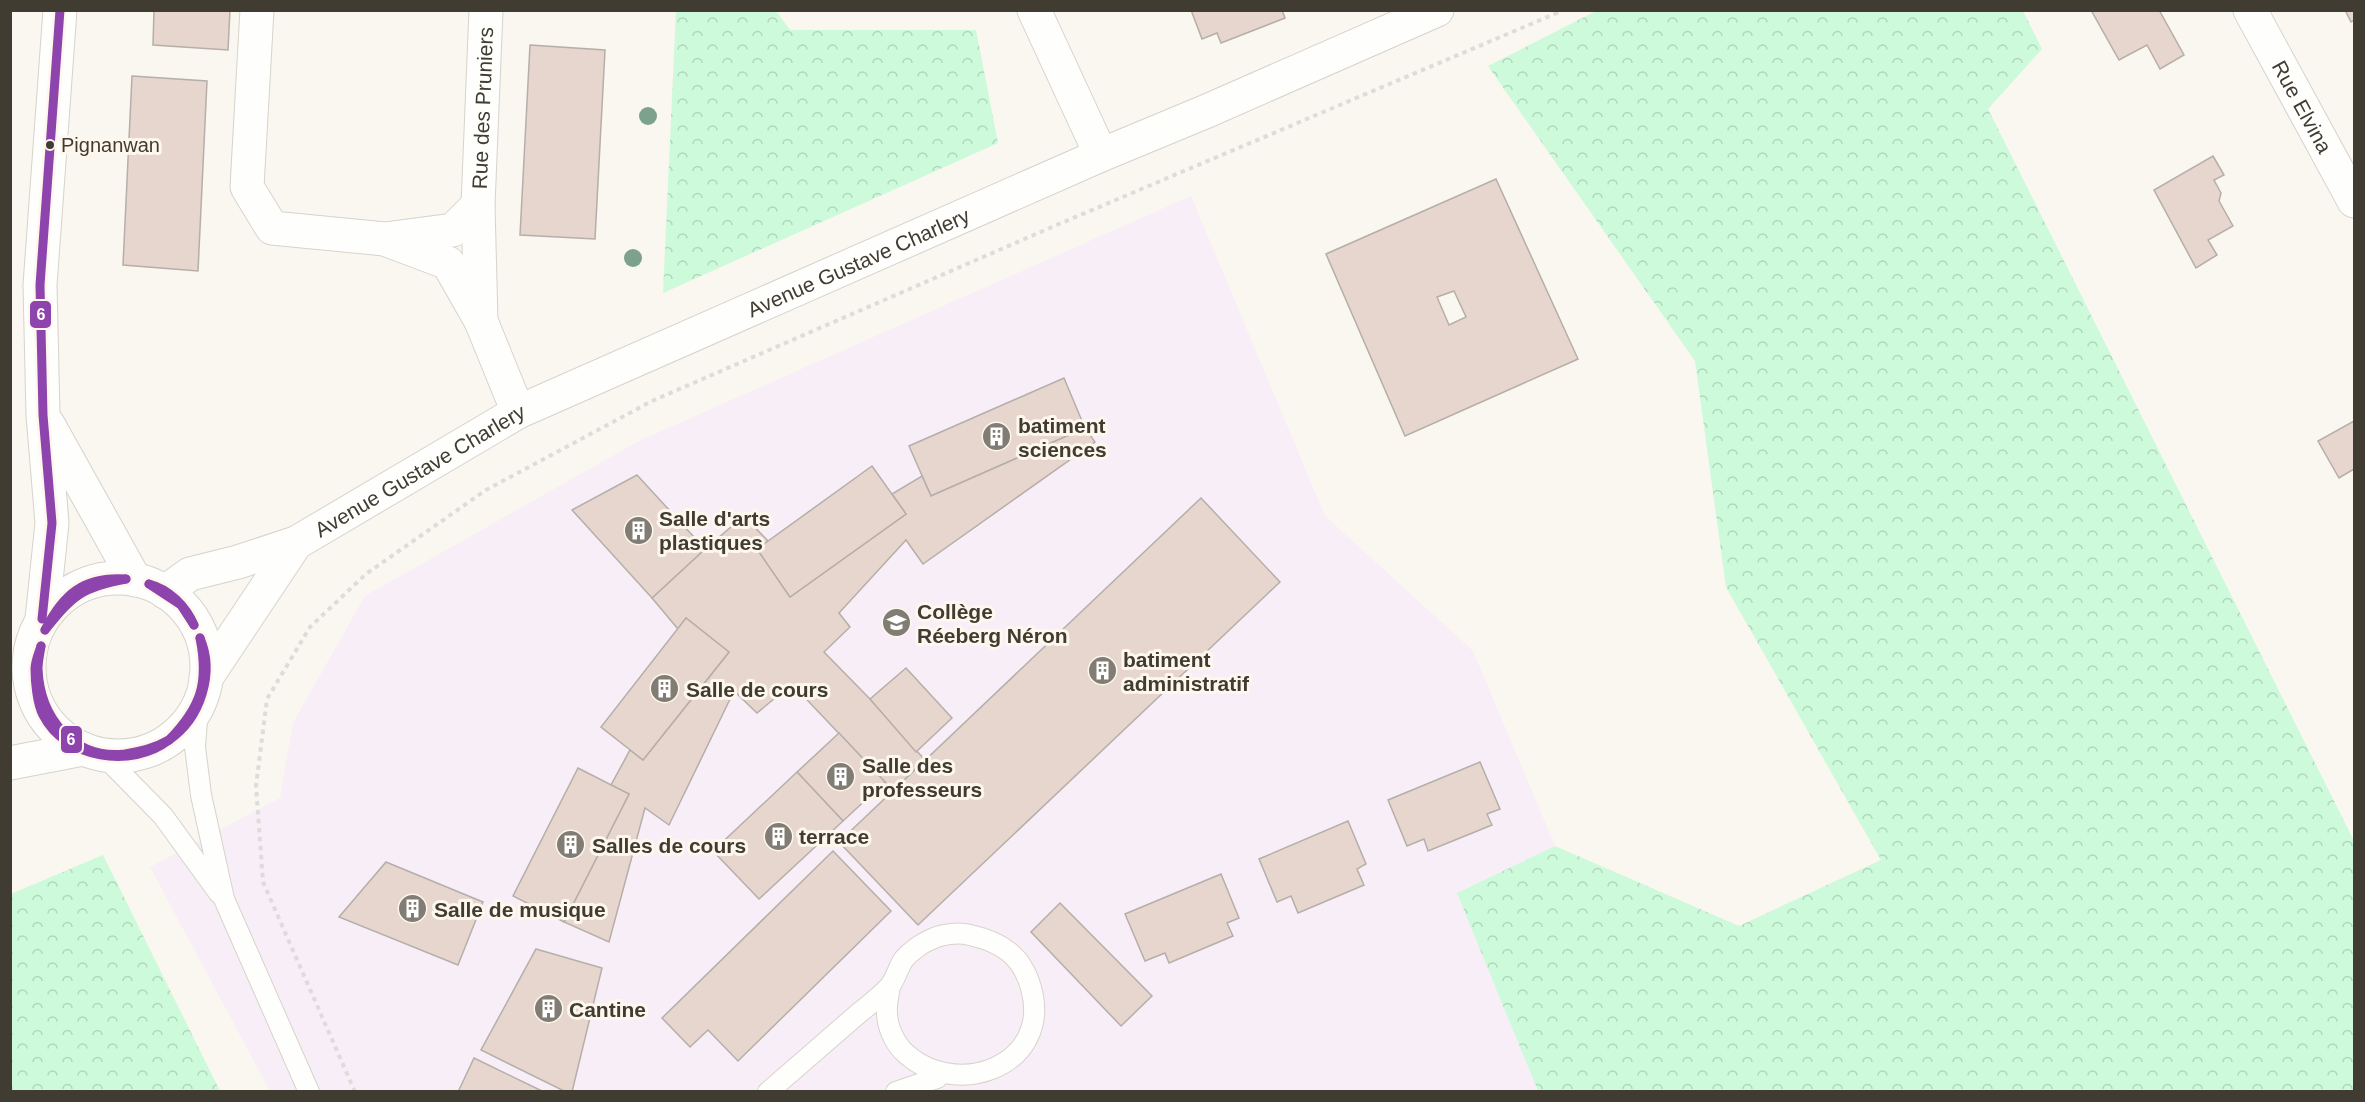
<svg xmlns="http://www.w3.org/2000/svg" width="2365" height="1102" font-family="Helvetica,sans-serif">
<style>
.education{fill:#f8eef7}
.forest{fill:url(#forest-crowns)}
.building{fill:#e6d6cd;stroke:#b6aeaa;stroke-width:1.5;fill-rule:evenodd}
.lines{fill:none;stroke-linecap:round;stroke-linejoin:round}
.lane-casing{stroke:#d7d3cb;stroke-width:22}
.street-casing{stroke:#d7d3cb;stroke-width:35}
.path{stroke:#dedcdb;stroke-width:4;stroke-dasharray:4.5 4.5;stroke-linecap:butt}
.lane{stroke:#fefefd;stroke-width:20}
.street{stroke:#fefefd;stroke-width:33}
.bus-1-casing{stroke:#fdf7ed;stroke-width:14}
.bus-1{stroke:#8e44ad;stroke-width:9}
.tree{fill:#7da28c}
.bus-dot{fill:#413c31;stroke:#fdf7ed;stroke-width:2}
.labels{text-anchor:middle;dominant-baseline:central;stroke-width:6;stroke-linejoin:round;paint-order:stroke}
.bus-label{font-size:20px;fill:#413c31;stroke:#fdf7ed;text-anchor:start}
.street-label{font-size:21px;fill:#413c31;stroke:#fdf7ed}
.poi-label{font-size:21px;font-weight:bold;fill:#413c31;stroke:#fdf7ed;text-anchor:start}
.line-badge{stroke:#fdf7ed;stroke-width:2}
.badge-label{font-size:16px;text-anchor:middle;font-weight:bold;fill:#fff}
</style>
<defs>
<pattern id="forest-crowns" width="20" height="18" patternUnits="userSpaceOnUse" patternTransform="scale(1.5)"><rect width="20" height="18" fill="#ccfada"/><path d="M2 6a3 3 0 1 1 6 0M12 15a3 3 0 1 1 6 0" fill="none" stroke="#b0d7bc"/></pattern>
</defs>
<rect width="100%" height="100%" fill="#faf6f0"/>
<path class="education" d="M1191,196L1325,516L1473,651L1555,846L1457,893L1538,1091H270L150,867L280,798L293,723L365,596L639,441Z"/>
<g class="forest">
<path d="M676,11H776L790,30H976L998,143L663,293Z"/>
<path d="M1596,11H2023L2042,49L1988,109L2354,841V1091H1538L1457,893L1555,846L1739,926L1881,860L1726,587L1695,361L1488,66Z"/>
<path d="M103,855L220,1091H11V894Z"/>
</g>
<g class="building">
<path d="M154,10H230L228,50L153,45Z"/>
<path d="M1191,10H1282L1285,18L1221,43L1217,33L1202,39Z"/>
<path d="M2091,10H2159L2184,55L2160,69L2147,45L2119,60Z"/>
<path d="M2345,10H2354V20L2351,22Z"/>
<path d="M530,45L605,50L595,239L520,235Z"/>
<path d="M132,76L207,81L198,271L123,265Z"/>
<path d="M2213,156L2224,175L2214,180L2221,193L2219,201L2233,226L2208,240L2217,255L2196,268L2154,190Z"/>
<path d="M1496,179L1578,359L1405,436L1326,254ZM1454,291L1466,317L1449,325L1437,297Z"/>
<path d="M1064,378L1085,428L931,496L909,446Z"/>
<path d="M2354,421V469L2339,478L2318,441Z"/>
<path d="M1085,428L1095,442L923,564L906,540L839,613L850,627L824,652L870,699L925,760L894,790L885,782L792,684L757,713L734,691L669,825L645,808L609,942L564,922L629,794L611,785L630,750L643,760L729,652L686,618L678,629L652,598L705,549L744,516L768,541L757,549L790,597L906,514L892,494L922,476L931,496Z"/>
<path d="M872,466L906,514L790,597L757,549Z"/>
<path d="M637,475L705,549L652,598L572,510Z"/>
<path d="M1201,498L1280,582L918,925L839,842Z"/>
<path d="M686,618L729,652L643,760L601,727Z"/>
<path d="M906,668L952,718L916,752L870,699Z"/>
<path d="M839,733L885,782L843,821L797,772Z"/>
<path d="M1480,762L1500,809L1487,814L1492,825L1428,851L1424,839L1407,846L1388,800Z"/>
<path d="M578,768L629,794L564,922L513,896Z"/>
<path d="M797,772L843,821L759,899L713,851Z"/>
<path d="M1348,821L1366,864L1357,869L1364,885L1298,913L1291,896L1277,902L1259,859Z"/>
<path d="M833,851L891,911L738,1061L708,1030L690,1047L662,1018Z"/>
<path d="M386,862L483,902L458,965L339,917Z"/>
<path d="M1221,874L1239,918L1227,923L1233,936L1169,963L1165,953L1145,961L1125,914Z"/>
<path d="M1060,903L1152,996L1121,1026L1031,932Z"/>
<path d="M536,949L602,968L572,1092H566L481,1050Z"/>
<path d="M474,1058L544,1092H458Z"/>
</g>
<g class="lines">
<defs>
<g id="lane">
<path d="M198,707L195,747L201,795L224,899L309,1092"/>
<path d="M104,756L163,816L219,893"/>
<path d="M768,1092C796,1068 823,1044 851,1020C863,1009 878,999 889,987C896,979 898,967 904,959C910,952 922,943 930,940C941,934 958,932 970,935C1001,942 1022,955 1031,988C1053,1067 953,1102 902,1050C894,1041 887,1026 887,1013C886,1004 889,994 890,986"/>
<path d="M896,1092L937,1078"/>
</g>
<g id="street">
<path d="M257,10L247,187L272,228L385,239L453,230L478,205"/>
<path d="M1034,10L1101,155"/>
<path id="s1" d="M2250,10L2354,201"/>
<path d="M387,240L448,263L481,321L518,412"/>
<path id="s2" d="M481,321L478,205L486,10"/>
<path d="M48,424L135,580"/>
<circle cx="118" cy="667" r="89"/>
<path id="s3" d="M165,592L190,574L238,562L296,543L518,412L1101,155L1207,111L1437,10"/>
<path d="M42,619L52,523L43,415L40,285L60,10"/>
<path d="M206,678L296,543"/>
<path d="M10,763L83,749"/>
</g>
</defs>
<use href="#lane" class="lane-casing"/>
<use href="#street" class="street-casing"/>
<path class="path" d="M355,1092L263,882L256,786L267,699L310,627L366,574L486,490L652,401L1059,224L1557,13L1558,10"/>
<use href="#lane" class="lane"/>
<use href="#street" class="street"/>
<defs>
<g id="bus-1">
<path d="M149,584C169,589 186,606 194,625"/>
<path d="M149,584L181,605L194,625"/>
<path d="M42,619L52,523L43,415L40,285L60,10"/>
<path d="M45,630C63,594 84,576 126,579"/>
<path d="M45,630C73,595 82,587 126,579"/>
<path d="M41,646C40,653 38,662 38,669C40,718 74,760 125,754C142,751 155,748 169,740"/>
<path d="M41,646C39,653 35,661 35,669C35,681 37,704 43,715C65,759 132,769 169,740"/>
<path d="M169,740C201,707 209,683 200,638"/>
<path d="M169,740C201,718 215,673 200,638"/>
</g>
</defs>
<use href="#bus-1" class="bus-1-casing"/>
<use href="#bus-1" class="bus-1"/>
</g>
<g class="tree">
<circle cx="648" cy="116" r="9"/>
<circle cx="633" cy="258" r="9"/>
</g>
<defs>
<symbol id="building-disc" viewBox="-11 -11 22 22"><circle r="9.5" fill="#827d74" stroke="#fdf7ed"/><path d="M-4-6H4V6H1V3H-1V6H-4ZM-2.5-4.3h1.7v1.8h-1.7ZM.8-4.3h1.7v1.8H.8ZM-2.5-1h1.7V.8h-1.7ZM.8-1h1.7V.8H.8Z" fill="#fff"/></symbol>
<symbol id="school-disc" viewBox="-11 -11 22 22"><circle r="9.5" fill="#827d74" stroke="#fdf7ed"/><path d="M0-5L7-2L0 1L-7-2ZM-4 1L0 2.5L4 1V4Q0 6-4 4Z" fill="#fff"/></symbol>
</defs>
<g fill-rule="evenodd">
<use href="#building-disc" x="980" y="420" width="33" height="33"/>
<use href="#building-disc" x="622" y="514" width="33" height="33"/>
<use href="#school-disc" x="880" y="606" width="33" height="33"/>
<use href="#building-disc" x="1086" y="654" width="33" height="33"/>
<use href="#building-disc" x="648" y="672" width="33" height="33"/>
<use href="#building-disc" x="824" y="760" width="33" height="33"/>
<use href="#building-disc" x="762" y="820" width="33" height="33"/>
<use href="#building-disc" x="554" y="828" width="33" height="33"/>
<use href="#building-disc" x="396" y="892" width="33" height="33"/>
<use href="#building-disc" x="532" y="992" width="33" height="33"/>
</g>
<circle class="bus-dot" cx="50" cy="145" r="5"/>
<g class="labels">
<g class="bus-label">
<text x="61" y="145">Pignanwan</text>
</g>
<g class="street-label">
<text stroke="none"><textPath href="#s1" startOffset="110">Rue Elvina</textPath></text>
<text stroke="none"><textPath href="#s2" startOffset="213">Rue des Pruniers</textPath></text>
<text stroke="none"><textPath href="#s3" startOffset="771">Avenue Gustave Charlery</textPath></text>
<text stroke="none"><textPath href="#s3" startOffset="285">Avenue Gustave Charlery</textPath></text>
</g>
<g class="poi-label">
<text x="1018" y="425">batiment<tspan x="1018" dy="24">sciences</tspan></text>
<text x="659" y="518">Salle d'arts<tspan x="659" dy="24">plastiques</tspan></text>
<text x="917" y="611">Collège<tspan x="917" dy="24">Réeberg Néron</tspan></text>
<text x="1123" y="659">batiment<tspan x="1123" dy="24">administratif</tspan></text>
<text x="686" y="689">Salle de cours</text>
<text x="862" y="765">Salle des<tspan x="862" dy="24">professeurs</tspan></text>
<text x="799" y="836">terrace</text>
<text x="592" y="845">Salles de cours</text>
<text x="434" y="909">Salle de musique</text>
<text x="569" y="1009">Cantine</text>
</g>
</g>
<g class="line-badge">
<rect x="29" y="300" width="23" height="29" rx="6" fill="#8e44ad"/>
<rect x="60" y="725" width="23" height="29" rx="6" fill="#8e44ad"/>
</g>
<g class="badge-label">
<text x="41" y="320">6</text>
<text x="71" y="745">6</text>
</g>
<rect width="2365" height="1102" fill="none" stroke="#413c31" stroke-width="24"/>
</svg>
